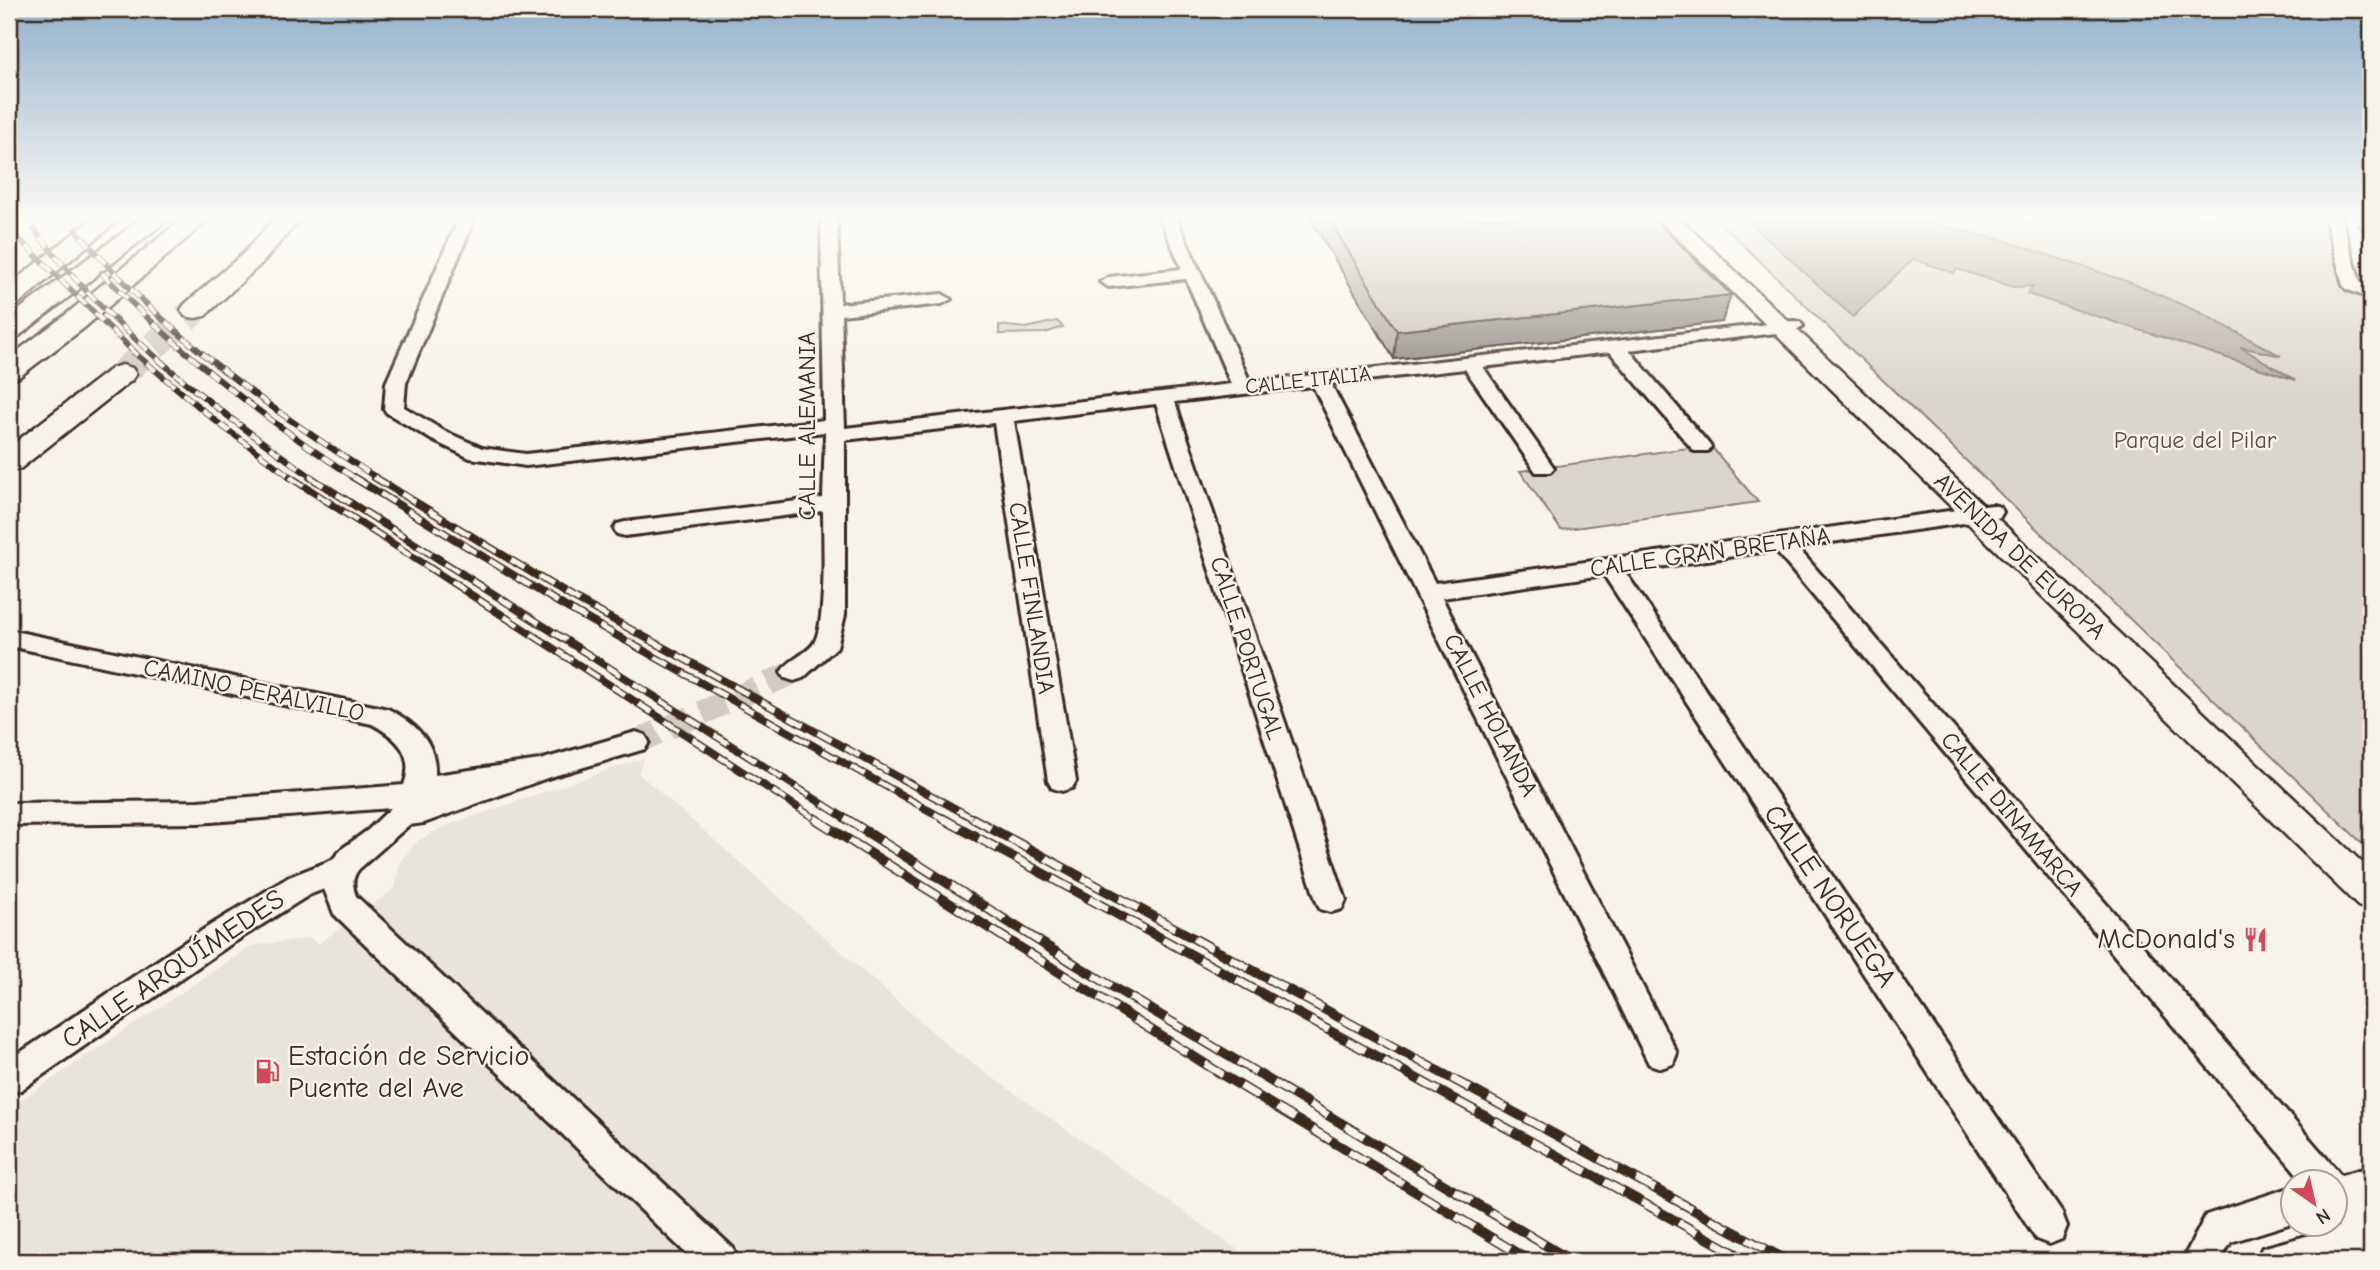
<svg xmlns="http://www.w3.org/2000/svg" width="2380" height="1270" font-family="'Comic Neue',sans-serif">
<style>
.built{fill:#e9e4d9}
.green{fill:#dbd6cb;stroke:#8b8074;stroke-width:2}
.water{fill:#b4aca0;stroke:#84786c;stroke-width:2}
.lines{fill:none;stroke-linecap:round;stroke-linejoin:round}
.minor-tunnel{stroke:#d1cbc0;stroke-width:24;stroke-dasharray:24 12;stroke-linecap:butt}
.highway-tunnel{stroke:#d1cbc0;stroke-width:28;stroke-dasharray:28 14;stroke-linecap:butt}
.minor-casing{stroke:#3b2a1e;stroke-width:6}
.major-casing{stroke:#3b2a1e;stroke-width:5}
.highway-casing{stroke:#3b2a1e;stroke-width:5}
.minor{fill:#f7f3e8;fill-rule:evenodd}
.major{fill:#f7f3e8;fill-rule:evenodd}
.highway{fill:#f7f3e8;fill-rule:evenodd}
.rail-far2-casing{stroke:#3b2a1e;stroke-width:6}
.rail-far1-casing{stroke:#3b2a1e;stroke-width:8}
.rail-casing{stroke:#3b2a1e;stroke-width:10}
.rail-far2{stroke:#f7f3e8;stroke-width:4.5;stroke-dasharray:12;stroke-linecap:butt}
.rail-far1{stroke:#f7f3e8;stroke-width:5;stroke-dasharray:16;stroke-linecap:butt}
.rail{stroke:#f7f3e8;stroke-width:7;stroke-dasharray:21;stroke-linecap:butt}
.wall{fill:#aca69d;stroke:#3b2a1e;stroke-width:2}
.shaded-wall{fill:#8c877f;stroke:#3b2a1e;stroke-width:2}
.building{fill:#c8c1b6;stroke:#3b2a1e;stroke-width:2}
.labels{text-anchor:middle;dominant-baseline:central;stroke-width:5;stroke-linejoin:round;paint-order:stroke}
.far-street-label{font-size:21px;fill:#3b2a1e;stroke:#f7f3e8}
.street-label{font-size:24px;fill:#3b2a1e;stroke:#f7f3e8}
.park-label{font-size:24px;fill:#5b4c41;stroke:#f7f3e8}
.near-street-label{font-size:28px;fill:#3b2a1e;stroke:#f7f3e8}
.near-poi-label{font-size:28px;fill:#3b2a1e;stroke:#f7f3e8;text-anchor:end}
</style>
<rect width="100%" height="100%" fill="#f7f3e8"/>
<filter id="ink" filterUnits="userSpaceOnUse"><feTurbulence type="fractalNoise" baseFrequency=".0143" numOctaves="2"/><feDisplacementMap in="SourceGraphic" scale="14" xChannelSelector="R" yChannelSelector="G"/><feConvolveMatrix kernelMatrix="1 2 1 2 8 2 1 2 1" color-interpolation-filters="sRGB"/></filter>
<g filter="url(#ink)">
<path class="built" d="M644,758L638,773L953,1050L1254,1261H9V1108L251,946L310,938L318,944L395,888L400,861L419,840L445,826Z"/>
<g class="green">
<path d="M1715,218H2007L2056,229L2064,218H2334L2364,299L2371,301V591L2369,598L2371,599V852Z"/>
<path d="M1057,321L1063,327L1045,333L999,334V325L1026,328Z"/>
<path d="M1710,445L1758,502L1561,530L1520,471Z"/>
</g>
<path class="water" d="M1745,218H1906L2003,240L2129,282L2199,312L2281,356L2240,347L2296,380L2027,294L2033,286L2013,287L1957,269L1954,273L1913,259L1853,317Z"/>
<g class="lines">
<path class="minor-tunnel" d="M636,742L794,672"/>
<path class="highway-tunnel" d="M122,374L195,310"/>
<defs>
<g id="minor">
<path d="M459,218H475L406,383L404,407L446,432L482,448L526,454L824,420L821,218H837L840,304L942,294L951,299L942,304L841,315L845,428L1231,384L1186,279L1109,287L1100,282L1109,277L1182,269L1160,218H1176L1250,382L1794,321L1800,322L1803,326L1794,331L1629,350L1708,443L1711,447L1708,451H1694L1610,352L1483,367L1554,468L1550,472H1536L1465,369L1331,384L1435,583L1992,505L2000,507L2003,512L2000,517L1992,519L1797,547L2341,1175L2371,1167V1201L2366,1203L2371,1209V1255L2347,1261H2257L2262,1248L2339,1227L2334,1221V1182H2304L1775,550L1625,572L2062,1213L2067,1226L2062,1239L2049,1244L2036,1239L1604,575L1442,598L1677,1053L1673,1064L1661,1068L1649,1064L1313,386L1175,402L1346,900L1342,909L1331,912L1320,909L1316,900L1156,404L1014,421L1076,781L1072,788L1062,791L1052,788L1048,781L994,423L845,440V615L837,647L803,678L794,681L785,678L781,672C789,659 806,655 814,643C827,621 823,540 823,511L625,536L617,534L614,529L617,524L625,522L823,498L825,432L526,466L470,458L432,440L387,413L384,409L386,383Z"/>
<path d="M2325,218H2341L2360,282L2371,287V299L2346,289L2343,285Z"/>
<path d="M9,630L388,709C415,723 437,742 435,775L540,760L636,732L645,735L649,742L645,749L547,778L424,823L409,825L359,869C352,877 352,886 356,896L733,1248L738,1261H694L334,914L324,889L309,895L228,946L21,1090L9,1094V1060L206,928L289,877L332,860L343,848L368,830L391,808L198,823L9,825V803L198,801L404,785C415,755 398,738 372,724L9,646Z"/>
<path d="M2292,1187V1223L2231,1242L2220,1261H2182L2206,1215Z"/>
</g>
<path id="major" d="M1657,218H1679L2371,871V911L2358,906Z"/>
<g id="highway">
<path d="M93,218H121L18,304L9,306V285Z"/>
<path d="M142,218H170L19,336L9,338V317Z"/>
<path d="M183,218H210L84,328L19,377L9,380V357L64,316Z"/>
<path d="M275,218H301L262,263L205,316L195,318L185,316L181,310L185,304L244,253Z"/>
<path d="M122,365L132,368L136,374L132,380L20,469L9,471V447L112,368Z"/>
</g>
</defs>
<use href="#minor" class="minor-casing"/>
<use href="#major" class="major-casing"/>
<use href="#highway" class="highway-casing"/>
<use href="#minor" class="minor"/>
<use href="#major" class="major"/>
<use href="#highway" class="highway"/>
<defs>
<g id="rail-far2">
<path d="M26,218C99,320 211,407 313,478"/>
<path d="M66,218C152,324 263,405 377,478"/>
<path d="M9,229L137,355L217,422L292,478"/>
<path d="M102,273C178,352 263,418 355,478"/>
</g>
<g id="rail-far1">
<path d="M290,477L817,820"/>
<path d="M310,477L848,820"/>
<path d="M353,477L564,606L946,820"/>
<path d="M374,477L572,597L976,820"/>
</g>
<g id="rail">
<path d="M814,818L1226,1077L1530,1261"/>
<path d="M845,818L1078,966L1572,1261"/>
<path d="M942,818L1749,1261"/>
<path d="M972,818L1788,1261"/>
</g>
</defs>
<use href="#rail-far2" class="rail-far2-casing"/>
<use href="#rail-far1" class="rail-far1-casing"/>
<use href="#rail" class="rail-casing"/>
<use href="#rail-far2" class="rail-far2"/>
<use href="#rail-far1" class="rail-far1"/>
<use href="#rail" class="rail"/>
</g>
<g class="wall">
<path d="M1310,218H1653L1722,322L1394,359Z"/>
<path d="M2361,218H2371V240L2357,225Z"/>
</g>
<path class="shaded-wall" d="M1731,295L1722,322L1394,359L1397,331Z"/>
<path class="building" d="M1328,218H1653L1731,295L1397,331Z"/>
</g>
<linearGradient id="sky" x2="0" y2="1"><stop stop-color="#93b1cb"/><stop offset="0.55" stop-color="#fbfaf5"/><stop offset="1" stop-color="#fbfaf5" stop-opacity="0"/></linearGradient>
<rect width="2380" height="396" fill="url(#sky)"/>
<defs>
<symbol id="restaurant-bare" viewBox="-9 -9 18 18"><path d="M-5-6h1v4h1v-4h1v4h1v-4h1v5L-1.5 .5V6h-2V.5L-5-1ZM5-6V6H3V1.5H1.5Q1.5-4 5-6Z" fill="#d1495b" stroke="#f7f3e8" stroke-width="2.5" paint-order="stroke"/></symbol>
<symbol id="fuel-bare" viewBox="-9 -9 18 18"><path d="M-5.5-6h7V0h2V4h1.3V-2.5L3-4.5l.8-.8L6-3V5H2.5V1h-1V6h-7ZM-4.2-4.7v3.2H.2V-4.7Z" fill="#d1495b" stroke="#f7f3e8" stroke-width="2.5" paint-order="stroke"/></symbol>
</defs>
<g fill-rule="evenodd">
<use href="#restaurant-bare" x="2238" y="922" width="35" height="35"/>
<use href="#fuel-bare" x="250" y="1054" width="35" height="35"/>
</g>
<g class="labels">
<g class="far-street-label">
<text transform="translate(1308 380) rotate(-6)">CALLE ITALIA</text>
</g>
<g class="street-label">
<text transform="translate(807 426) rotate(-90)">CALLE ALEMANIA</text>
<text transform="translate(1710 552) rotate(-8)">CALLE GRAN BRETAÑA</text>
<text transform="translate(2020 556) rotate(44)">AVENIDA DE EUROPA</text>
<text transform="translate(1032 598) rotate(81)">CALLE FINLANDIA</text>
<text transform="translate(1247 648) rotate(72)">CALLE PORTUGAL</text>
<text transform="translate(254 690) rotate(12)">CAMINO PERALVILLO</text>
<text transform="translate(1491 715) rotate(63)">CALLE HOLANDA</text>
<text transform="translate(2012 814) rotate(50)">CALLE DINAMARCA</text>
</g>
<g class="park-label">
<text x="2195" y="440">Parque del Pilar</text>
</g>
<g class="near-street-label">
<text transform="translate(1830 896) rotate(56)">CALLE NORUEGA</text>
<text transform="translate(173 969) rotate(-34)">CALLE ARQUÍMEDES</text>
</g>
<g class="near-poi-label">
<text x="2235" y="939">McDonald's</text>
<text x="288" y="1056" text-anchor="start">Estación de Servicio<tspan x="288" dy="32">Puente del Ave</tspan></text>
</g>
</g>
<rect width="2380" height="1270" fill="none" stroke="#f7f3e8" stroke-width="35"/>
<rect x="18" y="18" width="2345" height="1235" fill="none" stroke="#3b2a1e" stroke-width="2.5" filter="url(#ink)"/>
<g transform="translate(2314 1203) rotate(146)"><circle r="33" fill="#f7f3e8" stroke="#aca397" stroke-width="2"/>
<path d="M0-5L12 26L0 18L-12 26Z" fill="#d1495b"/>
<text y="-10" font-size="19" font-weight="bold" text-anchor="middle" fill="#3b2a1e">N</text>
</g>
</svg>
